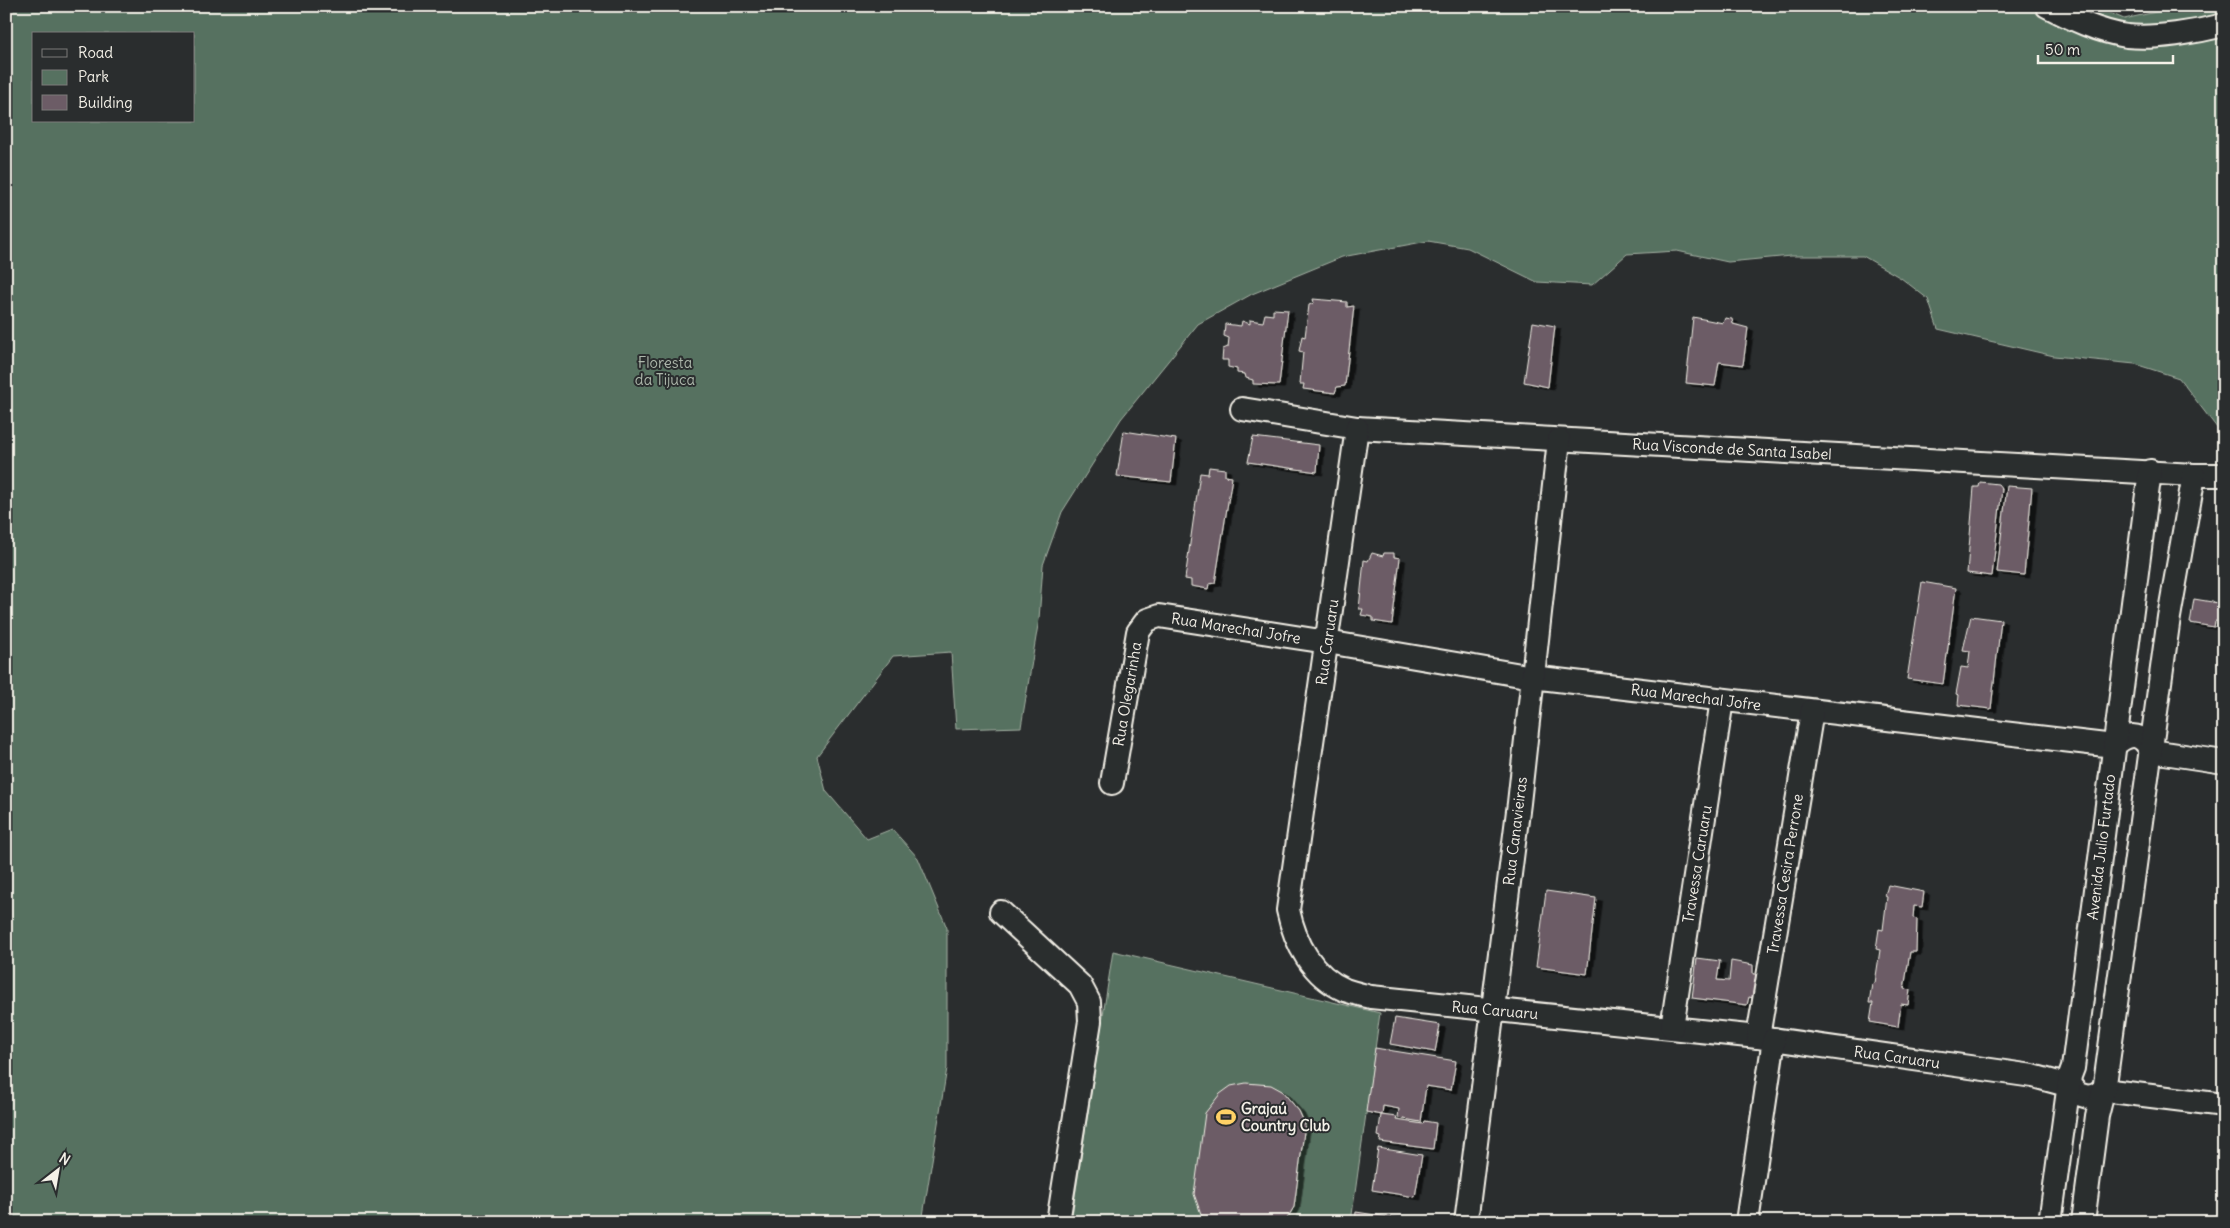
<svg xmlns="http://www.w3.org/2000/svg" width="2230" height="1228" font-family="Delius,sans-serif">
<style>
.green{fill:#567160;stroke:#a5b1a4;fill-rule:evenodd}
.building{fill:#6c5c66;stroke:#f4f1e8;filter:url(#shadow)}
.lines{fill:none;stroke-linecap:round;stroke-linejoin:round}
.minor-casing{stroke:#f4f1e8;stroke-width:26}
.minor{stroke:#2a2d2e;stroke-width:22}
.labels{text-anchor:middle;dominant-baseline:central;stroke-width:4;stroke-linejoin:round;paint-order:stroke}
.park-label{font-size:15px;fill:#adb7ab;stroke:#2a2d2e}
.street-label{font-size:15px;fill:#f4f1e8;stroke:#2a2d2e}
.poi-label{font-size:15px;font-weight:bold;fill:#f4f1e8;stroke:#2a2d2e;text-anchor:start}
</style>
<defs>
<filter id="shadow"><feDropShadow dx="5.5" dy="3" stdDeviation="0" flood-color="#0009"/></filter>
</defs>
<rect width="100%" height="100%" fill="#2a2d2e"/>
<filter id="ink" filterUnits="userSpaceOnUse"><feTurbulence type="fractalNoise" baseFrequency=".02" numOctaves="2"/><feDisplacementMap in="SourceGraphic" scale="10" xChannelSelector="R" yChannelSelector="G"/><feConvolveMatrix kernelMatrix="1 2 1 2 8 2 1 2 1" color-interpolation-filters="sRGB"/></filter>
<g filter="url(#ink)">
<g class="green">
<path d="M6,6H2094L2124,19L2183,6H2224V437L2179,378L2135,364L2054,356L1938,329L1928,299L1901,278L1863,256H1791L1728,262L1677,251L1627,254L1592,285L1537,282L1468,248L1428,241L1342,257L1252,294L1198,324L1121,419L1062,512L1043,565L1039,619L1021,727L956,729L951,652L893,656L817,756L826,791L867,839L892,829L918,858L947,928V1068L922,1222H6ZM34,34H194V121H34Z"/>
<path d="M1113,951L1380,1013L1351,1222H1071Z"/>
</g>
<g class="building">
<path d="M1313,299L1347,302V307L1354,306L1345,386L1337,387L1335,393L1303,389L1304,384H1300L1303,352L1299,351L1302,336L1305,337L1309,305L1314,303Z"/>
<path d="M1273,309L1288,310L1279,385L1253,384V380L1246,378L1245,374L1237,373V369L1228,367V360H1222L1223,349L1228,347L1229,338L1224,336L1225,324L1241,326L1242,321L1250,324V320L1263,322L1265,314L1273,315Z"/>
<path d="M1693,317L1723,323L1725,318L1732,319L1733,324L1748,328L1743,365L1719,362L1715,386L1686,383Z"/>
<path d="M1533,322L1555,326L1548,387L1524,382Z"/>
<path d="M1124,431L1176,439L1171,482L1117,476Z"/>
<path d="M1253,437L1319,445L1317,472L1248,462Z"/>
<path d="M1209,467L1225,469V476L1232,477L1215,583L1209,584L1208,589L1191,586V580L1185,579L1200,473L1208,474Z"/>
<path d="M1980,482L1998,484L2002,489L1992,576L1967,573L1974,487H1979Z"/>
<path d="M2007,486L2032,488L2024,575L1997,572Z"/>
<path d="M1372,553L1383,556L1384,553H1394V557L1400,558L1392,624L1373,621V617L1361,615L1363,609H1359L1364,560L1368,561Z"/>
<path d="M1922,582L1956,588L1943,684L1907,679Z"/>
<path d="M2194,599L2224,604V628L2223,622L2215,621L2214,627L2190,623Z"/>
<path d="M1971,616L2001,620L1991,709L1958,705L1959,695L1956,694L1961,667L1968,668L1970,651L1963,650Z"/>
<path d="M1888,885L1924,892L1922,907L1914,906L1913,918L1917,919L1916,952H1910L1904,989L1910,990L1908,1005L1901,1004L1898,1027L1870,1022L1873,1003H1869L1872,984L1875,983L1880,950L1876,949L1879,929L1883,930L1887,897L1885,896Z"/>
<path d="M1546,891L1596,898L1587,974L1536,967Z"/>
<path d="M1697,958L1720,961L1717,980L1729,981L1731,961L1753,965V974H1756L1753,998L1749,997L1747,1005L1692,998Z"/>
<path d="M1395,1018L1440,1025L1435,1052L1390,1044Z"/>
<path d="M1375,1048L1456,1061L1451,1090L1426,1086L1421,1122L1398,1118L1399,1109L1383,1106L1382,1115L1366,1112Z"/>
<path d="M1246,1083L1271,1085L1282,1091L1299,1111L1305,1124L1294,1207L1285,1222H1206L1201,1214L1194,1194L1205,1113L1220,1094L1231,1086Z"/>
<path d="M1381,1115L1397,1117L1396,1120L1423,1124L1424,1121L1436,1123L1433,1149L1380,1142L1381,1137L1378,1136Z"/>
<path d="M1378,1148L1422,1155L1415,1197L1372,1190Z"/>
<path d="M1356,1212L1421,1222H1355Z"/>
</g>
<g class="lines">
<defs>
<g id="minor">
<path d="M2047,6C2072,19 2099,32 2127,36C2155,39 2197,32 2224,25"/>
<path d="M1242,409L1357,428L2194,475H2224"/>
<path d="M1357,428L1288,910C1295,943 1312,976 1345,990C1353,993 1363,995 1371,997L1758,1037L2033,1076L2070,1086L2078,1094L2088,1097L2096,1095L2103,1090L2224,1105"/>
<path d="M1112,783L1138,632L1147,620L1159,616L1327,642L1532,677L2114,746C2128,733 2141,731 2151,751L2224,762"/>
<path d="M1001,912L1080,985L1089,1002L1090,1021L1058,1222"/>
<path d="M1672,1027L1722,700"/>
<path d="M1758,1037L1812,711"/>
<path d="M1466,1222L1519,803L1559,440"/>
<path d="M1747,1222L1774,1039"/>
<path d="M2050,1222L2070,1076L2073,1068L2150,471"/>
<path d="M2083,1222L2097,1116L2105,1084L2169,617L2194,475"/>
</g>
</defs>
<use href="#minor" class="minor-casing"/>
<use href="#minor" class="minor"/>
</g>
</g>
<defs>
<symbol id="stadium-bare" viewBox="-9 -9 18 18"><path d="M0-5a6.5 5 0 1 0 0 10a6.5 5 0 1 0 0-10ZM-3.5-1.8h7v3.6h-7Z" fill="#ffd166" stroke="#2a2d2e" stroke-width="2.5" paint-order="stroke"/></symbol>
</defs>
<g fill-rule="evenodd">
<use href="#stadium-bare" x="1212" y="1103" width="28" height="28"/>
</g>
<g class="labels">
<g class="park-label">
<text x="665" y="362">Floresta<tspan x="665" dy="17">da Tijuca</tspan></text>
</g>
<g class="street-label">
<text transform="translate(1732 449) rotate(3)">Rua Visconde de Santa Isabel</text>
<text transform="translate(1236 628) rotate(9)">Rua Marechal Jofre</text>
<text transform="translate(1327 642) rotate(-82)">Rua Caruaru</text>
<text transform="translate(1127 694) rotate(-80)">Rua Olegarinha</text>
<text transform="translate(1696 697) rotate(7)">Rua Marechal Jofre</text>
<text transform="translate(1515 831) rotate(-83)">Rua Canavieiras</text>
<text transform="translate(2101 847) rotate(-83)">Avenida Julio Furtado</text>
<text transform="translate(1697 864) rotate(-81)">Travessa Caruaru</text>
<text transform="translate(1785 874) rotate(-81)">Travessa Cesira Perrone</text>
<text transform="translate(1495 1010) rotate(5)">Rua Caruaru</text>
<text transform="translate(1897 1057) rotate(8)">Rua Caruaru</text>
</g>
<g class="poi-label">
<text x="1241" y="1108">Grajaú<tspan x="1241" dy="17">Country Club</tspan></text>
</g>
</g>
<rect width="2230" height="1228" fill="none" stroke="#2a2d2e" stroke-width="25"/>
<rect x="12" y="12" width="2205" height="1203" fill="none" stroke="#f4f1e8" stroke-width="2" filter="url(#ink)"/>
<rect x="32" y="32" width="162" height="90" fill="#2a2d2e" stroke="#7b7b78"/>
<rect x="42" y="49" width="25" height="8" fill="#2a2d2e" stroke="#7b7b78"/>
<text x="78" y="58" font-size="15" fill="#f4f1e8">Road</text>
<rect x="42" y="70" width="25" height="15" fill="#567160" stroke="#7b7b78"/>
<text x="78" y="82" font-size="15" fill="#f4f1e8">Park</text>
<rect x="42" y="95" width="25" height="15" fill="#6c5c66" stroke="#7b7b78"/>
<text x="78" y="108" font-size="15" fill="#f4f1e8">Building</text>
<g transform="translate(58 1170) rotate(31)" stroke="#2a2d2e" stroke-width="4" paint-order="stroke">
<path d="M0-4L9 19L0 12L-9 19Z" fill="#f4f1e8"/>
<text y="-8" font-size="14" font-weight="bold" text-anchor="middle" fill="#f4f1e8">N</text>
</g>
<path d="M2038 55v8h135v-8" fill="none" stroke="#f4f1e8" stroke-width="2.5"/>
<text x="2045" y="55" font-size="15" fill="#f4f1e8" stroke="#2a2d2e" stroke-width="4" paint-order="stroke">50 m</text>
</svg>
